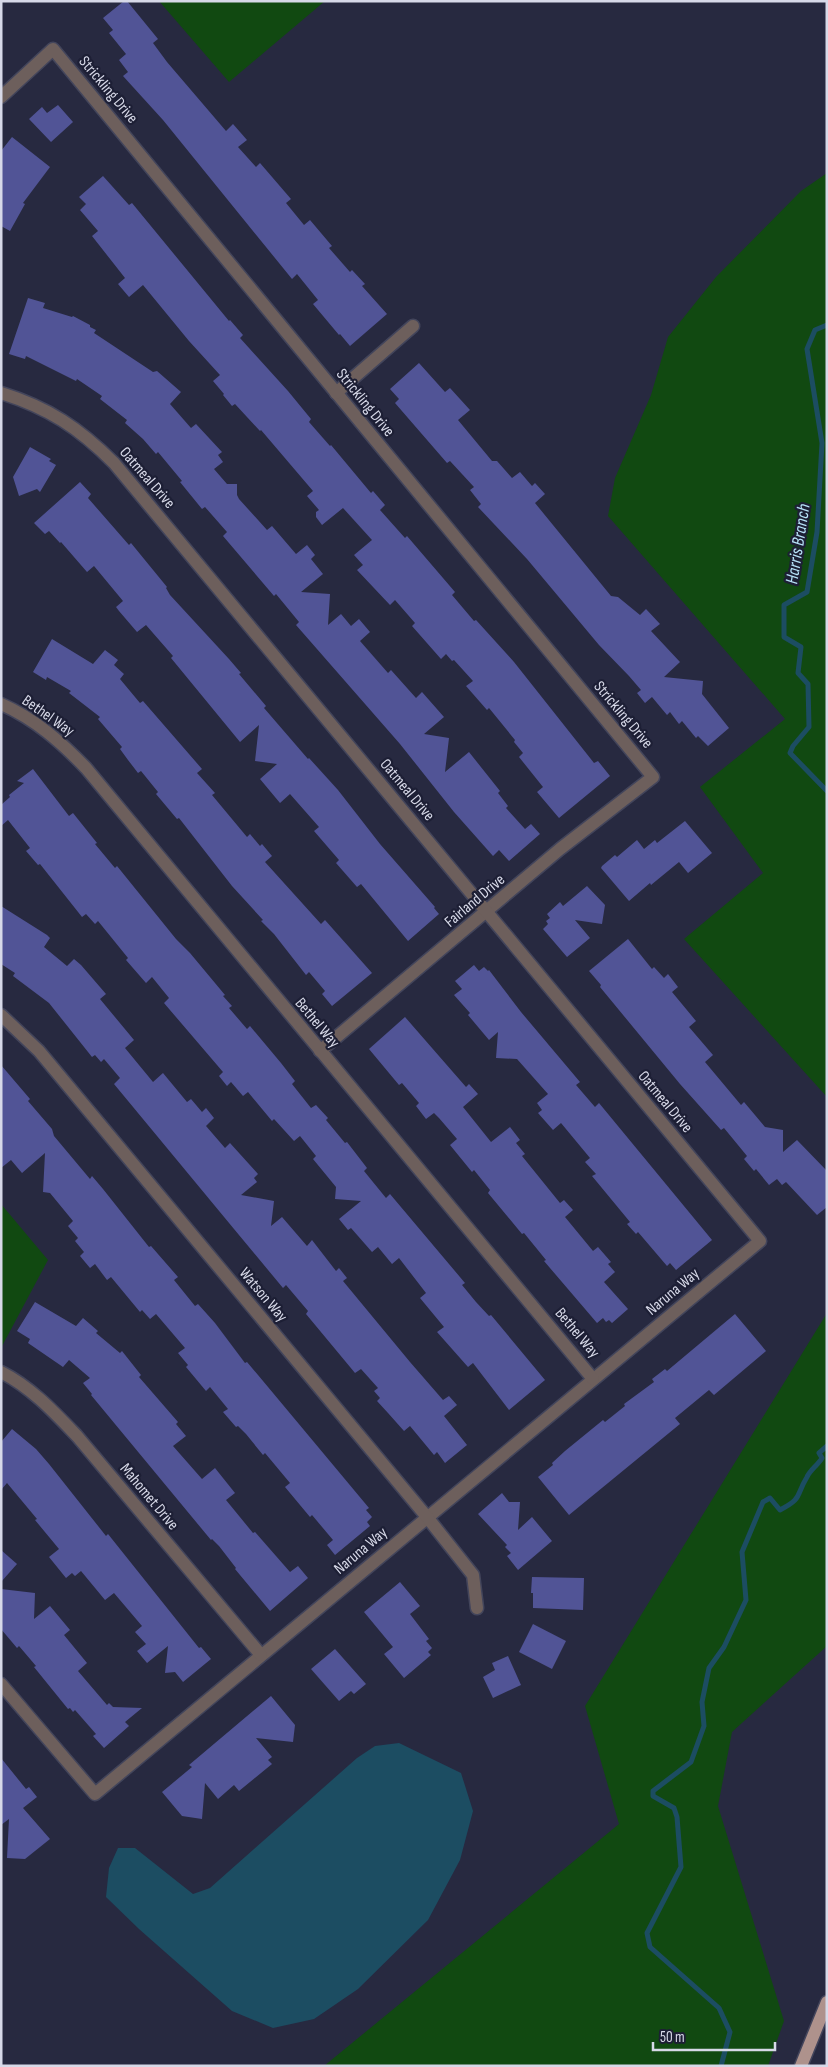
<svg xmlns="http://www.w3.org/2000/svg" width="828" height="2067" font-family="'Sofia Sans Condensed',sans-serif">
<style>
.green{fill:#114911}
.water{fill:#1c4d62}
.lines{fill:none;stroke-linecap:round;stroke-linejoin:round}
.stream{stroke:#1c4d62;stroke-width:5}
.building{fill:#515496}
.minor-casing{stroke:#43455b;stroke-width:15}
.major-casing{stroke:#43455b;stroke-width:15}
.minor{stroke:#6d5f5c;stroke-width:12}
.major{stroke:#ae928c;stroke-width:12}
.labels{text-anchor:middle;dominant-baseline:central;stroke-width:4.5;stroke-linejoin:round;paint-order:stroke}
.street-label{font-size:16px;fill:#d7d9e8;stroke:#1d1f35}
.water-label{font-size:18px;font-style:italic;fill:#b7e2f8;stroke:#1d1f35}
</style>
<rect width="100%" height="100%" fill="#272940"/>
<g class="green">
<path d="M159,1H325L229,82Z"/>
<path d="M827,173V1097L684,939L763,873L700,787L785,719L608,516L615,478L651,395L668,337L716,277L801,191Z"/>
<path d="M1,1204L48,1260L1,1348Z"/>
<path d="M827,1313V1646L732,1732L718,1806L784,2021L768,2066H324L619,1824L585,1706Z"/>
</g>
<path class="water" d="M399,1743L461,1773L473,1811L460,1860L428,1920L358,1989L314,2019L273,2028L232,2011L139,1929L106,1897L109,1868L118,1848H135L193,1894L210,1888L357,1758L375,1746Z"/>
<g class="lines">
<g class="stream">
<path d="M827,325L815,330L807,349L822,443L817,532L807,592L784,605V637L801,647L798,673L808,684L809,727L793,746L790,753L827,791"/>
<path d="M721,2066L730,2032L719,2008L650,1947L647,1933L681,1867L677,1817L674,1808L653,1796V1791L691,1762L704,1726L702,1702L709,1668L724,1647L746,1600L742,1552L763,1502L770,1498L780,1510C803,1498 795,1497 807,1477C810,1470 818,1465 822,1458L819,1453L827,1446"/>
</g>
</g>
<g class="building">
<path d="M124,1H127L158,39L153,43L167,62L226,131L233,124L247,140L238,147L256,167L260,163L291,199L286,203L304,225L310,220L332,246L329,248L350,272L352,270L365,284L362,286L387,314L350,346L340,334L339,335L313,304L318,300L297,274L292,279L163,120L123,76L128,72L119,60L126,54L109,33L113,30L103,18Z"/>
<path d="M58,105L73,122L51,142L29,119L42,107L47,113Z"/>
<path d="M12,137L50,167L23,203L25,204L10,231L1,226V151Z"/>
<path d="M103,176L129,205L132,203L229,321L230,320L243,335L240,338L288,391L311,419L309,422L330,446L331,445L371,493L373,491L385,505L380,510L405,538L407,536L455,592L452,595L474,621L476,620L514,662L594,763L598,761L610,776L559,818L537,792L543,787L519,757L523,753L514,742L515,740L489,708L487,710L466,686L473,681L454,660L452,661L446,654L441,659L412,626L415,623L395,600L390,605L357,570L363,565L354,555L372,540L343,508L322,525L316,517V512L319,510L307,496L313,491L261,430L260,431L235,404L232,406L223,395L224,394L213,381L220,375L189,341L143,285L129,297L118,284L125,278L92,236L98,231L80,210L86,204L79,197Z"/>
<path d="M28,298L45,303L43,308L72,317L73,316L90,325V327L96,330L94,333L153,372L157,371L181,392L170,404L191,428L196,424L222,452L218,455L223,462L214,469L227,484H237V495L239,499L267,530L272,526L296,554L307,545L315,555L311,559L323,574L301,592L330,594L328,625L341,614L351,626L359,619L370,632L360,641L388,673L391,670L416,698L422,692L444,717L424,734L449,738L445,772L469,752L500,791L498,793L508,806L506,808L525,829L531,824L540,834L509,861L499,850L493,856L454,812L400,744L296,625L299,622L276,594L274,596L223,536L227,532L205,507L202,509L180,482L182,481L158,452L156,454L143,439L125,423L127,420L100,399L102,396L77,379L76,381L26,356L25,359L9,354Z"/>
<path d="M419,363L445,392L450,388L470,410L458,420L492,461H497L512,478L520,472L532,486L535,483L545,494L535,503L611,596L618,597L640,615L646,609L660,624L651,631L680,662L664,677L703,681L702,694L729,728L708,746L698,736L696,738L682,721L679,724L670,712L667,715L652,697L645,703L637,693L641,690L629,676L599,645L527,559L478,507L481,504L470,490L474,487L450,461L447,463L395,403L399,399L390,389Z"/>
<path d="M30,447L51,459L49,461L56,465L40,492L37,489L19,496L13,477Z"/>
<path d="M80,482L91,494L88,498L129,545L131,543L167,587L166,588L170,595L229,659L241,673L239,674L266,706L264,708L308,759L309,758L338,790L380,844L435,907L434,908L439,914L408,941L361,884L357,887L336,863L339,860L314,831L319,827L290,794L280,803L260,779L277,764L255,761L259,725L240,742L171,658L173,656L146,625L137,632L119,611L116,607L123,601L94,566L87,572L61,542L60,543L49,531L45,534L34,523Z"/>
<path d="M52,639L93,664L105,650L118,660L114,665L124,674L120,679L140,703L143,701L202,769L197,773L215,793L212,795L247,837L250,834L260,846L262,844L272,856L265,862L321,924L325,920L372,973L332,1006L322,994L325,991L309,972L306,975L274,934L261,921L263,920L232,886L179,818L177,819L156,794L158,792L141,771L138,773L128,760L120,749L122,747L98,719L100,717L69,693L71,691L47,677L46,680L33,672Z"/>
<path d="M33,769L69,816L73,813L97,843L95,844L115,868L117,866L176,939L190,953L225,995L223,996L232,1006L229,1008L247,1029L250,1026L281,1063L295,1081L292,1084L311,1108L316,1105L328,1118L326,1120L345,1143L347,1142L367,1168L364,1171L386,1198L390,1194L465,1283L462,1285L476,1302L489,1316L491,1315L545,1380L509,1410L473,1363L468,1367L437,1332L444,1327L420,1298L426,1293L399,1258L392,1264L378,1247L372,1252L351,1228L348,1230L339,1219L361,1201L335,1199L336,1187L313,1159L316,1156L300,1136L294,1141L274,1119L272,1121L248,1092L243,1096L231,1082L227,1086L219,1076L223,1072L164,1003L169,998L152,977L146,983L126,960L128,958L98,921L95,924L86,914L82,917L40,864L38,865L26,851L30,848L8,820L1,826V805L10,797L9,795L24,783L17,781Z"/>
<path d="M685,821L712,853L688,873L679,862L651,885L650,883L629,901L601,868L602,866L615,855L617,857L637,840L644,849L655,840L657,843Z"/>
<path d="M587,886L605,905L602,924L575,920L590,938L567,957L543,929L548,924L546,921L550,918L547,914L560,902L563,906Z"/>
<path d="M1,906L47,935L50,938L44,947L67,966L74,959L81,965L106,994L100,999L134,1040L125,1048L153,1082L163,1073L187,1102L191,1099L202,1112L206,1108L214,1118L206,1126L225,1148L230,1143L258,1174L254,1178L257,1182L241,1195L274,1201L271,1226L282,1217L307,1246L312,1240L336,1271L339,1268L347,1278L343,1281L410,1362L443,1400L449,1396L457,1405L444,1416L467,1445L445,1463L437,1452L434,1455L410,1426L404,1431L388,1413L377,1401L380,1398L374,1391L378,1388L361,1369L355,1373L306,1314L308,1311L286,1285L283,1288L234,1229L114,1084L120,1078L104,1059L101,1062L95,1055L92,1057L49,1003L13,976L15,973L1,964Z"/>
<path d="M628,939L652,969L654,967L664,978L668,974L678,987L672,992L696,1021L689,1027L713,1055L705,1062L741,1105L744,1102L765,1127L783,1130V1152L797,1140L827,1171V1207L817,1215L786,1182L782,1185L777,1179L769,1185L756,1169L754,1171L744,1159L747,1156L724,1128L721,1130L680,1084L600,987L601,985L589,971Z"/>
<path d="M474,965L479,971L484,967L488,971L489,970L521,1012L580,1082L576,1085L595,1107L599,1103L712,1240L676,1270L670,1263L667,1266L638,1232L636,1234L627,1224L630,1222L592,1176L596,1174L585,1162L590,1158L561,1123L553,1130L538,1113L542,1110L537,1103L548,1094L517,1059L496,1058L498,1032L489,1040L468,1015L470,1013L454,995L462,989L455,981Z"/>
<path d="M405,1017L466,1087L469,1084L478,1094L463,1107L491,1142L510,1127L520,1140L516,1143L525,1154L522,1156L560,1203L564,1200L573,1210L565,1217L593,1251L598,1247L611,1262L608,1264L615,1272L604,1282L628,1309L612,1323L609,1320L606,1322L603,1318L597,1323L544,1261L546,1260L524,1233L522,1234L488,1193L490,1190L474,1170L472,1172L450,1145L457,1139L439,1118L434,1113L426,1119L416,1106L419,1103L402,1083L399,1085L369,1049Z"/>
<path d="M1,1065L30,1099L28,1101L52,1129L54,1136L90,1179L92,1176L103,1189L149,1247L151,1246L178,1277L174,1280L195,1306L198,1304L215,1323L245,1363L247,1362L258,1375L369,1508L366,1510L372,1517L367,1522L370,1526L335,1555L327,1545L333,1540L312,1515L310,1517L285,1487L290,1483L265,1453L263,1455L246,1434L238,1426L236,1427L223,1412L228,1409L210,1387L206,1391L186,1367L188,1365L178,1353L185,1348L156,1314L150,1319L142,1310L140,1312L111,1277L107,1280L95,1264L90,1268L80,1256L84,1252L75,1241L78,1238L68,1226L73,1221L50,1193L43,1192L45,1153L22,1173L11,1160L1,1168Z"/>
<path d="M35,1302L76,1326L83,1318L98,1331L96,1333L120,1353L122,1351L141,1375L139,1377L178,1422L176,1424L186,1436L173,1446L202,1479L215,1468L235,1493L226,1500L253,1533L255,1532L290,1572L298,1566L308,1578L270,1611L235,1569L236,1568L219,1546L212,1539L211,1540L91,1395L92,1394L83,1383L90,1378L69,1360L63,1367L28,1343L30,1339L17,1331Z"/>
<path d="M735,1314L766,1351L714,1395L709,1390L675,1418L680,1424L569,1515L538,1477L553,1465L552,1463L565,1451L603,1420L605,1422L625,1406L624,1404L654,1382L652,1379L665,1369L667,1371Z"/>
<path d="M12,1429L36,1449L49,1464L106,1536L108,1534L199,1648L201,1647L211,1659L183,1682L175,1672L165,1673L168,1646L147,1663L137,1651L146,1644L135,1632L142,1626L114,1593L105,1600L81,1571L75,1576L72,1573L66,1578L49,1557L59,1549L35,1520L37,1519L7,1483L1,1490V1442Z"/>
<path d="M502,1493L509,1502H520L518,1530L532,1517L552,1541L518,1570L507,1556L511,1553L505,1547L507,1545L478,1514Z"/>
<path d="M1,1550L17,1564L1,1582Z"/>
<path d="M532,1577L584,1578L583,1610L533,1608V1593H531Z"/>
<path d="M400,1582L420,1606L410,1614L429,1639L426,1641L432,1648L428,1652L431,1655L404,1678L384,1654L393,1647L364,1612Z"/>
<path d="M1,1589L35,1593L34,1619L50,1606L70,1630L64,1635L87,1663L78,1671L107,1705L109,1703L113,1707L142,1708L125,1722L129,1726L104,1748L93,1736L96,1734L75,1710L73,1712L70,1708L68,1709L34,1667L36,1666L19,1646L17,1648L1,1629Z"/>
<path d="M533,1624L566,1641L552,1669L519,1652Z"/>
<path d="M335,1649L366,1684L354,1694L351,1691L339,1701L311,1669Z"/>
<path d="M508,1656L521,1685L493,1698L483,1677L495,1670L492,1663Z"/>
<path d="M271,1696L295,1725L293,1742L256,1738L272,1757L268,1760L272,1764L239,1791L234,1785L218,1799L205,1783L202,1819L182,1816L162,1792L192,1767L189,1765Z"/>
<path d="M1,1758L26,1789L29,1787L37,1797L23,1808L50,1839L25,1859L7,1858L9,1819L1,1825Z"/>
</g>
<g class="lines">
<defs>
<g id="minor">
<path d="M1,97L53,49L653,777L560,849L320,1051"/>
<path d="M1,393C49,408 79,428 114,463L760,1241L95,1794L1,1684"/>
<path d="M336,393L413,326"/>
<path d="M1,704C35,719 61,742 86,768L593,1379"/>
<path d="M1,1015L39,1051L427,1517L473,1575L477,1608"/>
<path d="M1,1372C31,1387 55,1413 77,1436L261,1655"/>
</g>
<path id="major" d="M801,2066L827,2002"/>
</defs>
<use href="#minor" class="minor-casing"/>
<use href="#major" class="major-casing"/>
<use href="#minor" class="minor"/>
<use href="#major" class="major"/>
</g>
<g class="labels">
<g class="street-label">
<text transform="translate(108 90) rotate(50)">Strickling Drive</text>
<text transform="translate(365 403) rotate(51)">Strickling Drive</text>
<text transform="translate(147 478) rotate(49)">Oatmeal Drive</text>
<text transform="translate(623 715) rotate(50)">Strickling Drive</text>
<text transform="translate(48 716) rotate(35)">Bethel Way</text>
<text transform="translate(407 790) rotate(50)">Oatmeal Drive</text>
<text transform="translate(475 901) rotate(-40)">Fairland Drive</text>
<text transform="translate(317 1023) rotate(50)">Bethel Way</text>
<text transform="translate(665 1102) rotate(50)">Oatmeal Drive</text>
<text transform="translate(673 1292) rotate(-40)">Naruna Way</text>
<text transform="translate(263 1295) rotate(50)">Watson Way</text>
<text transform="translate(577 1333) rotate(50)">Bethel Way</text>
<text transform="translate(149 1497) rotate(50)">Mahomet Drive</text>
<text transform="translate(361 1551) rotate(-40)">Naruna Way</text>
</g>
<g class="water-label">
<text transform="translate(798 544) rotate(-81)">Harris Branch</text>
</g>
</g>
<rect width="828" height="2067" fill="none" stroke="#d7d9e8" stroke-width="5"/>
<path d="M653 2042v8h122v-8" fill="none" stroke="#d7d9e8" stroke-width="2.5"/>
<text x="660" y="2042" font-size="15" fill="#d7d9e8" stroke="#1d1f35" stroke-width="4" paint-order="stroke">50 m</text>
</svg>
